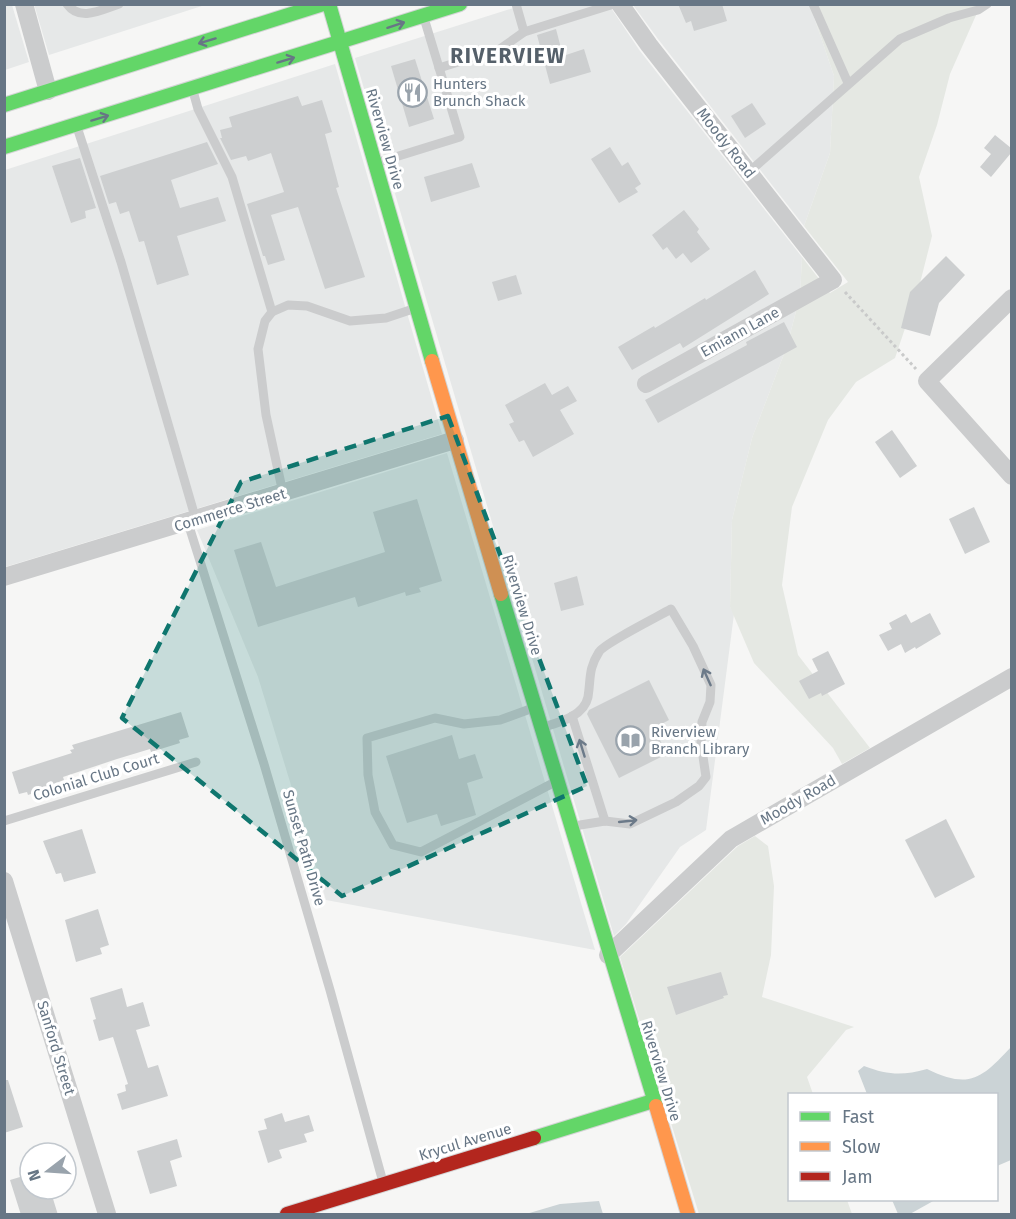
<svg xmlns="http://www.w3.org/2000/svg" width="1016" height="1219" font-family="'Fira Sans',sans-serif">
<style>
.built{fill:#e6e8e8}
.green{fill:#e5e8e3}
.water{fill:#cbd3d6}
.building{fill:#cdcfd0}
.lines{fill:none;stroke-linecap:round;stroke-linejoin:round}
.fast-casing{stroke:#d3d4d5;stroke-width:16}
.slow-casing{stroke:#d3d4d5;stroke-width:16}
.jam-casing{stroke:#d3d4d5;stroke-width:16}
.path{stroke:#c9caca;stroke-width:3;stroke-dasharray:3 3;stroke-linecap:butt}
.lane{stroke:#cbcccd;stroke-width:9}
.street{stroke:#cbcccd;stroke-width:18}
.fast{stroke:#63d668;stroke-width:14}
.slow{stroke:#ff974d;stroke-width:14}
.jam{stroke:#b3261e;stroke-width:14}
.oneway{stroke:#677685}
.oneway2{stroke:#6c7a89}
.marked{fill:#0f766e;fill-opacity:0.2;stroke:#0f766e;stroke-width:4.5;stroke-dasharray:12 8;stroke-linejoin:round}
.labels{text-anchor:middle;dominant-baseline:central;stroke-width:6;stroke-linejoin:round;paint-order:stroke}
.poi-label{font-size:15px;fill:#677685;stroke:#fff;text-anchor:start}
.street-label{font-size:15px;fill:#677685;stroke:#fff}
.district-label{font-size:21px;font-weight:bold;letter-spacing:1.5px;fill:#55606a;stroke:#fff}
</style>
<rect width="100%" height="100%" fill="#f6f6f5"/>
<g class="built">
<path d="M34,4L205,5L49,55Z"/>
<path d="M4,5H12L29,62L5,70Z"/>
<path d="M523,5H609L640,51L802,257L800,296L787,346L752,438L732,520L730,607L734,614L706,830L680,847L626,924L614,936L355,58Z"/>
<path d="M633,5H810L834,76L830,153L804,226L658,39Z"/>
<path d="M335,64L442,434L5,567V170Z"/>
<path d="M447,453L595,950L326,900L258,677L197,530Z"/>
</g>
<g class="green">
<path d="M810,5H976L977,13L950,74L937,125L919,177L932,236L919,287L895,358L856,382L828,420L792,507L782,585L798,655L870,748L842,764L833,748L754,663L730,607L732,520L752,438L787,346L800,296L802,257L830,293L848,282L804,226L830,153L834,76Z"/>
<path d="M755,836L768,846L774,886L771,955L762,997L854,1027L846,1030L807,1077L813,1094H790V1200H847L852,1214H699L620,957L738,846Z"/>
</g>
<g class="water">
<path d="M1011,1047V1160L997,1166L996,1094H867L858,1071L864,1066C888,1075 902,1076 927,1069C970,1090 982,1078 1011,1047Z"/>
<path d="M892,1200H935L910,1214H898Z"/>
<path d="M599,1201L603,1214H526L560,1204Z"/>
</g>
<g class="building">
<path d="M678,4H722L727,21L694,31L691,21L686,23Z"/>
<path d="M556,29L563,56L584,49L591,72L550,84L537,35Z"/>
<path d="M415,59L434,119L409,127L391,66Z"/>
<path d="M298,96L302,106L322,100L332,132L325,134L339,187L336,188L365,277L325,289L298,207L271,215L285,260L268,265L265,256H263L247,204L284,192L271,153L248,161L246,156L231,160L220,138H222L220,130L232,127L229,117Z"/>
<path d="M752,103L766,124L745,138L731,116Z"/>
<path d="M995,135L1011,148V153L991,177L980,167L991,154L984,148Z"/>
<path d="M207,142L218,164L171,180L180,208L218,197L226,221L177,236L189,275L157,285L144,241L139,242L129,211L120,214L116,202L109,204L100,176Z"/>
<path d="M610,147L622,166L628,162L641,184L635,188L638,192L619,203L591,159Z"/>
<path d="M80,158L96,208L85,211L86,218L71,223L52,166Z"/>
<path d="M472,163L480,187L431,202L424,177Z"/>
<path d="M684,210L699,229L697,232L710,249L691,263L683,253L676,259L667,247L663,250L652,235Z"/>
<path d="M946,256L965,275L939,303L930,336L901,328L910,292Z"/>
<path d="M755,270L769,294L683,348L680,343L632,370L618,347L654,326L655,328L705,298L706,300Z"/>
<path d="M516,275L522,294L498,301L492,282Z"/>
<path d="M784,322L797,347L658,423L645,400L747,345L746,342Z"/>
<path d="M545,383L552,395L568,386L577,401L560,410L574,434L533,457L524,440L519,442L509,424L514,422L505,405Z"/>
<path d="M892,430L917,466L900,478L875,442Z"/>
<path d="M417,499L442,581L419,588L421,592L406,596L405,592L358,607L355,597L258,627L234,550L261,542L276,587L385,552L373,512Z"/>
<path d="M974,507L990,542L965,554L949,519Z"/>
<path d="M577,576L584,605L561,611L554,583Z"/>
<path d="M930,613L941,634L916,649L915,647L905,653L901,644L888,651L879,635L892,629L889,623L906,614L911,623Z"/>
<path d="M828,651L845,684L822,696L821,693L809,699L799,681L818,671L812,659Z"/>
<path d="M649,680L669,720L654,728L667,754L619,778L587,714L589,710Z"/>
<path d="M181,712L189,737L179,740L180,743L151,752L150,749L117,759L63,777L64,780L56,783L57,785L28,795L27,792L19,794L12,772L72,753L70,750L74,749L72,745Z"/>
<path d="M452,735L459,759L475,754L483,778L467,783L476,815L441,826L437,814L407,823L386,756Z"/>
<path d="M946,819L975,877L935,898L905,840Z"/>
<path d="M82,829L96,873L64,882L61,873L56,874L43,841Z"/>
<path d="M98,909L109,945L100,948L102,954L76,962L65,920Z"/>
<path d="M721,972L728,995L723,996L724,998L676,1015L667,987Z"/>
<path d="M122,988L127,1007L143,1002L150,1026L136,1030L148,1068L158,1065L168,1096L122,1110L117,1094L126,1091L125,1085L128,1084L113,1037L99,1041L93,1020L96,1019L90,998Z"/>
<path d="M4,1080H8L23,1127L4,1133Z"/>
<path d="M282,1113L285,1122L309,1115L314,1131L304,1134L307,1142L279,1150L282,1158L268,1163L258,1131L267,1129L264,1119Z"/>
<path d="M177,1139L182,1157L170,1161L177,1186L150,1194L137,1151Z"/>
<path d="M30,1174V1189H50L58,1215H21L10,1180Z"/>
</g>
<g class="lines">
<defs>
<g id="fast">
<path d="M329,4L432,361"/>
<path d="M4,105L323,4"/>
<path d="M4,147L460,4"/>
<path d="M501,594L656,1106"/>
<path d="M534,1138L653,1101"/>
</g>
<g id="slow">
<path d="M432,361L501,594"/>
<path d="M656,1106L688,1214"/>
</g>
<path id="jam" d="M287,1214L534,1138"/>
</defs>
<use href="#fast" class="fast-casing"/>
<use href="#slow" class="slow-casing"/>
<use href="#jam" class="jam-casing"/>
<path class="path" d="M845,292L916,369"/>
<g class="lane">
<path d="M67,4C80,22 101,10 119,4"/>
<path d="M516,4L524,32"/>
<path d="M813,4L848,83"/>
<path d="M439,68L500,49L524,32L614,4"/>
<path d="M193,91L198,109L232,177L272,312"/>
<path d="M77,127L121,262L196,520"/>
<path d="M376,163L460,137L424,18"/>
<path d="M749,172L900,39L949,18L978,10L987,4"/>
<path d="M283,493L266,415L258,349L265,321L272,312L288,305L307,306L350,321L386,318L416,308"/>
<path d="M188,523L264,764L330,990L383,1182"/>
<path d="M533,708L500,720L464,724L435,718L367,738L368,775L375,812L393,845L421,852L555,782"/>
<path d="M572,716L605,821"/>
<path d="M544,727C560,722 584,716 588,697C591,679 588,669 599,652C603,644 659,616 671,609L693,646L711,685L710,702L702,722L701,743L706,777L699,786L676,802L630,824L605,821L574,826"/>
<path d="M4,821L196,762"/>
</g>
<g class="street">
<path d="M24,4L48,91"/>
<path d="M620,4L649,45L833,280L646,384"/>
<path d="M1012,298L927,381L1012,476"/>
<path d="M4,577L455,440"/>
<path d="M4,881L107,1214"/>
<path d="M608,955L731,839L1012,677"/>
</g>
<use href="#fast" class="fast"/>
<use href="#slow" class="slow"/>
<use href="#jam" class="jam"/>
</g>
<defs><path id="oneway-shaft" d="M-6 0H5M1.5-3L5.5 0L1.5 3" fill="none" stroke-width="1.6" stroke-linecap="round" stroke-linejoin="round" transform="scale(1.5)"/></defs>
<g class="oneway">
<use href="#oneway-shaft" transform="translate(396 25) rotate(-18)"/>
<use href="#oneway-shaft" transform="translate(207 41) rotate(163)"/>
<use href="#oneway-shaft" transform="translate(286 60) rotate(-17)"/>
<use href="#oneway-shaft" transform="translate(100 118) rotate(-17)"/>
</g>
<g class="oneway2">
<use href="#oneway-shaft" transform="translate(707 677) rotate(-114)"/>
<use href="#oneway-shaft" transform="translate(582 748) rotate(-107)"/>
<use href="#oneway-shaft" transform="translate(628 821) rotate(-6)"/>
</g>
<path class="marked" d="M448,416L587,786L342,896L122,718L241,482Z"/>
<defs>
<symbol id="restaurant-ring" viewBox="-11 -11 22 22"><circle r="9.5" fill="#fff" stroke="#99a3ac" stroke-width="1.5"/><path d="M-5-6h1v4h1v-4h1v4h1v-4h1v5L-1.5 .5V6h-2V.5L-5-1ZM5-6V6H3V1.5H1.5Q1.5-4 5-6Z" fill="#99a3ac"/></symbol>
<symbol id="library-ring" viewBox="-11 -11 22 22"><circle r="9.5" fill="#fff" stroke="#99a3ac" stroke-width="1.5"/><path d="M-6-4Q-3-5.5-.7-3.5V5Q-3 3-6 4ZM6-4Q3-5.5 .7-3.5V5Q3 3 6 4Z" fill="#99a3ac"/></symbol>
</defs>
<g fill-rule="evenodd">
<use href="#restaurant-ring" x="396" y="76" width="33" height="33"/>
<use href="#library-ring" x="614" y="724" width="33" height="33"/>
</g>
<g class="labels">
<g class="poi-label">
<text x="433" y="84">Hunters<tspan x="433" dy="17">Brunch Shack</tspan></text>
<text x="651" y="732">Riverview<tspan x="651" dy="17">Branch Library</tspan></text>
</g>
<g class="street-label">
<text transform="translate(385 139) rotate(74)">Riverview Drive</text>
<text transform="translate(726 143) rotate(52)">Moody Road</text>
<text transform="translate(740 332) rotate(-29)">Emiann Lane</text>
<text transform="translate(230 510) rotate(-17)">Commerce Street</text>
<text transform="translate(522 605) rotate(73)">Riverview Drive</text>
<text transform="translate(96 777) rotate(-17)">Colonial Club Court</text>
<text transform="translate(798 800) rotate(-30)">Moody Road</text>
<text transform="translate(304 848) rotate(74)">Sunset Path Drive</text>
<text transform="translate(56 1048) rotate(73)">Sanford Street</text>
<text transform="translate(661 1071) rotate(73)">Riverview Drive</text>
<text transform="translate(465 1142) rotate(-17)">Krycul Avenue</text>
</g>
<g class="district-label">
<text x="508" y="56">RIVERVIEW</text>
</g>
</g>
<rect width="1016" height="1219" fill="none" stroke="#677685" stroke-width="12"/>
<rect x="788" y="1093" width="210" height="108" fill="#ffffff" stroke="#c2c8ce" stroke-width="1.5"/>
<rect x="800" y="1112" width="30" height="9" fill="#63d668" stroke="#c2c8ce" stroke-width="1.5"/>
<text x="842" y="1123" font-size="18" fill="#677685">Fast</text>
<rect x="800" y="1142" width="30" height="9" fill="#ff974d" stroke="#c2c8ce" stroke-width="1.5"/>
<text x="842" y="1153" font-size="18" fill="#677685">Slow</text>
<rect x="800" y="1172" width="30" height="9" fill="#b3261e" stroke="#c2c8ce" stroke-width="1.5"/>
<text x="842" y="1183" font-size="18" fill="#677685">Jam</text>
<g transform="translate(48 1171) rotate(253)"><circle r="28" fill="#ffffff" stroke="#c2c8ce" stroke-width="1.5"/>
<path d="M0-4.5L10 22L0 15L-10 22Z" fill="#99a3ac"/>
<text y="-9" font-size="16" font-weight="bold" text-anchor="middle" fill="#677685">N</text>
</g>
</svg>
